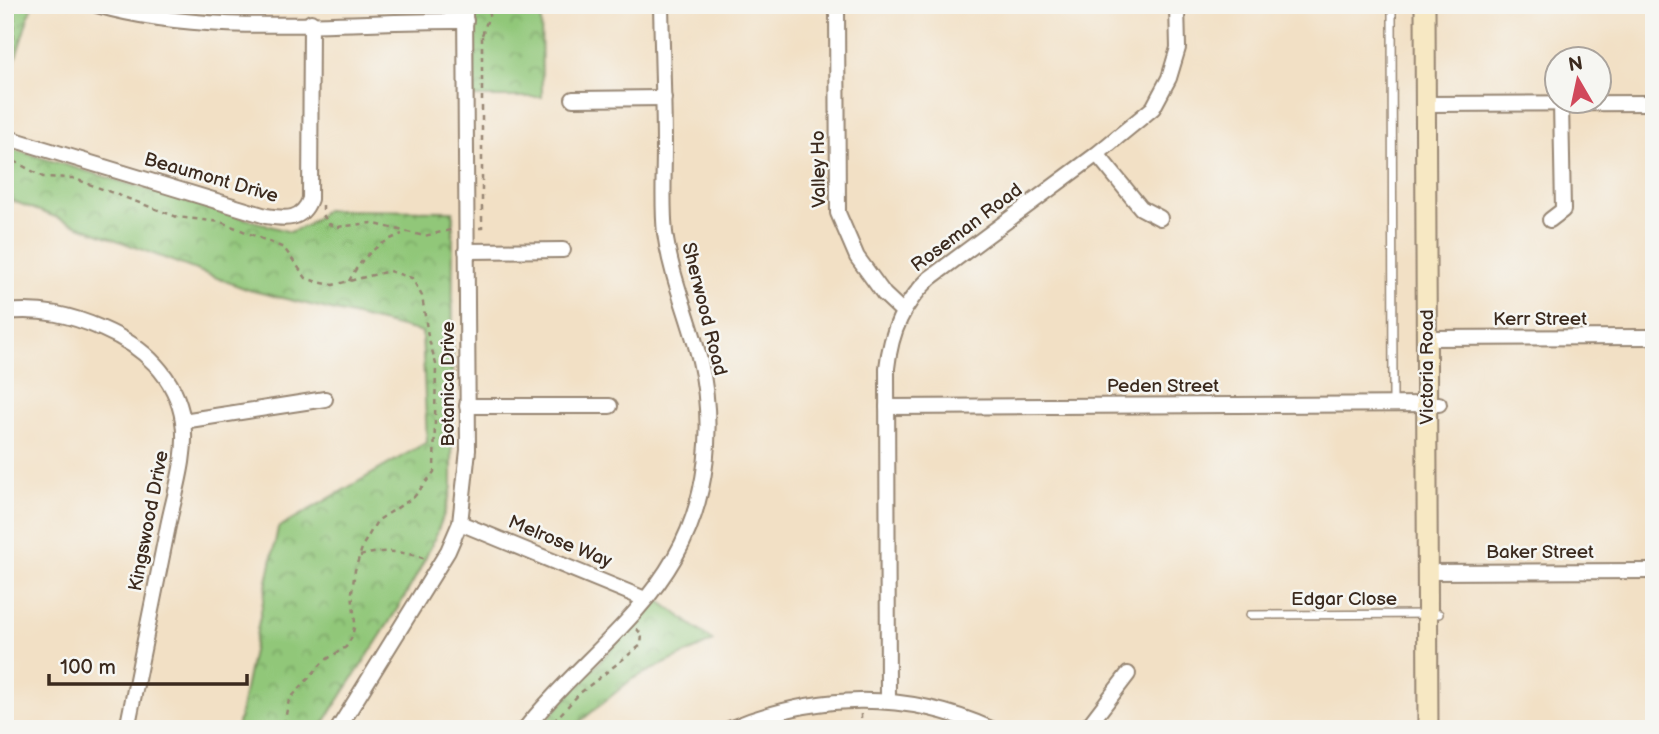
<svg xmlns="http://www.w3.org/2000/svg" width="1659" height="734" font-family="'Balsamiq Sans',sans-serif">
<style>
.park{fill:url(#park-crowns);stroke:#66784c;stroke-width:2}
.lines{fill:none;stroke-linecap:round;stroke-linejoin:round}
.lane-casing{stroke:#968572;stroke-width:10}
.street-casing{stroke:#968572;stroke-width:18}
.secondary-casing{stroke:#968572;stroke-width:23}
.path{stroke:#968572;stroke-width:2.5;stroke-dasharray:5 5;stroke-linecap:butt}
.lane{stroke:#fff;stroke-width:7}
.street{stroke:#fff;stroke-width:14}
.secondary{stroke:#f7e8c3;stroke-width:19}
.labels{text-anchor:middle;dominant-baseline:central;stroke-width:5;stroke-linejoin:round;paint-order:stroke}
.street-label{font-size:19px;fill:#3b2a1e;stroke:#f6f6f2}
</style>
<defs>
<pattern id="park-crowns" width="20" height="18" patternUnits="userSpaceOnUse" patternTransform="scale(1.75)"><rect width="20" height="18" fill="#91c779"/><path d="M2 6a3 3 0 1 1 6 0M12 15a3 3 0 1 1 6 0" fill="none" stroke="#78a263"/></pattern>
</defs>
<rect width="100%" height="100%" fill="#f6f6f2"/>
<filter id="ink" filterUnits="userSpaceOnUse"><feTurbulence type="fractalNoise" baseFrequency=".0143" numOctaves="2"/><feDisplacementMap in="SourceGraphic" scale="14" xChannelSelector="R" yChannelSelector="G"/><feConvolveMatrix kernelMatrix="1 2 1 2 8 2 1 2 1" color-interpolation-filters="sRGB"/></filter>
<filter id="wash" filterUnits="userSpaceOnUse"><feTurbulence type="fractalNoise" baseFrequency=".00686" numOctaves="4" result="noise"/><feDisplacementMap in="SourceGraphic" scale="28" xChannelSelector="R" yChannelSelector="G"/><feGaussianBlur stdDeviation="1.57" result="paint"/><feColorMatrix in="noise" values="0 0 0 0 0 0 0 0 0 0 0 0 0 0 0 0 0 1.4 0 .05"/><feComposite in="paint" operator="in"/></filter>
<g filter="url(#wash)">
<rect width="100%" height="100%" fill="#f2e0c5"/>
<g class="park">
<path d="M5,5H32L5,93Z"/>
<path d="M474,5H541L542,97H473Z"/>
<path d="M5,147L290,232L308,225L325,210L453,211L452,487C431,573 367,653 320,729H237L278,528L427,442L422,332L249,290L5,198Z"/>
<path d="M657,599L713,641L632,679L571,729H538Z"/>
</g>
</g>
<g filter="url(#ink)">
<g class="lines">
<defs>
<g id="lane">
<path d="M1392,5L1393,405"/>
<path d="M1250,615L1439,614"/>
</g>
<g id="street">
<path d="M97,5C211,38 347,20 466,21"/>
<path d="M837,5L838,213L857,257L884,294L902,311"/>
<path d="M573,99L664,98"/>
<path d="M1426,104L1654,103"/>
<path d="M5,137L266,216C286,219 302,221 310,199L311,22"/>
<path d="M1097,154L1141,208L1160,218"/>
<path d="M1550,220L1563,210L1561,103"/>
<path d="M466,251L563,250"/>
<path d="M5,312C41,308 71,315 103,329C143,346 176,376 183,421C188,455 175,492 168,526C154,593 141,661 127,729"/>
<path d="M1426,338L1654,337"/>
<path d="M467,406H610"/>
<path d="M887,407L1439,404"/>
<path d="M183,421L325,399"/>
<path d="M460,523L645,599"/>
<path d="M1427,572L1654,571"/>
<path d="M888,701L887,368C891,331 903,304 930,278L1097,154L1153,108L1169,78L1178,48L1177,5"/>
<path d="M338,729L448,551L460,523L468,450L465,5"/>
<path d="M525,729C572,669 637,624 675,557C708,500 715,425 700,361C690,319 671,277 665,233C662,206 664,176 664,148C664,101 662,53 661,5"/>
<path d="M729,729C815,693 905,690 991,729"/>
<path d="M1086,729L1128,674"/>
</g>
<path id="secondary" d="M1425,5L1428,729"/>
</defs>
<use href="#lane" class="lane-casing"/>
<use href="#street" class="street-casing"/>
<use href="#secondary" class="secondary-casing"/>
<g class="path">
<path d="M482,35L493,5"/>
<path d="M5,68L12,50L15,5"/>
<path d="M5,156L43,177L73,178L177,217L221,222L236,228L284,248L306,278L317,282L333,285L389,271L412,278L422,296L428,336L436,364L434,472L414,497L377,521L363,545L355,570L352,592L355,623L352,637L346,647L324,661L289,700L283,729"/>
<path d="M323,205V215L329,224L337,227L371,223L424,236L455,229"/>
<path d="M479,228H482V36"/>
<path d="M349,281C362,256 377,244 402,234"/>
<path d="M360,556C382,549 406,551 428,560"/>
<path d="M861,714V729"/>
<path d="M547,729L580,693L641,645L642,635L636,628"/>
</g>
<use href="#lane" class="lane"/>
<use href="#street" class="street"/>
<use href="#secondary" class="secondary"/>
</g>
</g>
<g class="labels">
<g class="street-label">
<text transform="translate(819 169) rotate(-91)">Valley Ho</text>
<text transform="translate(211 178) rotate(16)">Beaumont Drive</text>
<text transform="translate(967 228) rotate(-37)">Roseman Road</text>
<text transform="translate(704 309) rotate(76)">Sherwood Road</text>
<text x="1540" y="319">Kerr Street</text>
<text transform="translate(1427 367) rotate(-90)">Victoria Road</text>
<text transform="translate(448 384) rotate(-90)">Botanica Drive</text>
<text x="1163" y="386">Peden Street</text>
<text transform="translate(149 521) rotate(-79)">Kingswood Drive</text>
<text transform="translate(560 542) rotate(22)">Melrose Way</text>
<text x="1540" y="552">Baker Street</text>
<text x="1344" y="599">Edgar Close</text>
</g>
</g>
<rect width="1659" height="734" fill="none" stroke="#f6f6f2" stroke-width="28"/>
<g transform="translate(1578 80) rotate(351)"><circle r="33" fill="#f6f6f2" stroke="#aba49d" stroke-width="2"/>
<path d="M0-5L12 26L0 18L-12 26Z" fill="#d1495b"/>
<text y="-10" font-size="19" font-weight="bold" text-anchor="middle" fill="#3b2a1e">N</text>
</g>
<path d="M49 674v10h198v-10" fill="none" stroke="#3b2a1e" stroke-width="3.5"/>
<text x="60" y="674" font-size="21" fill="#3b2a1e" stroke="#f6f6f2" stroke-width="5" paint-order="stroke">100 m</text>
</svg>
